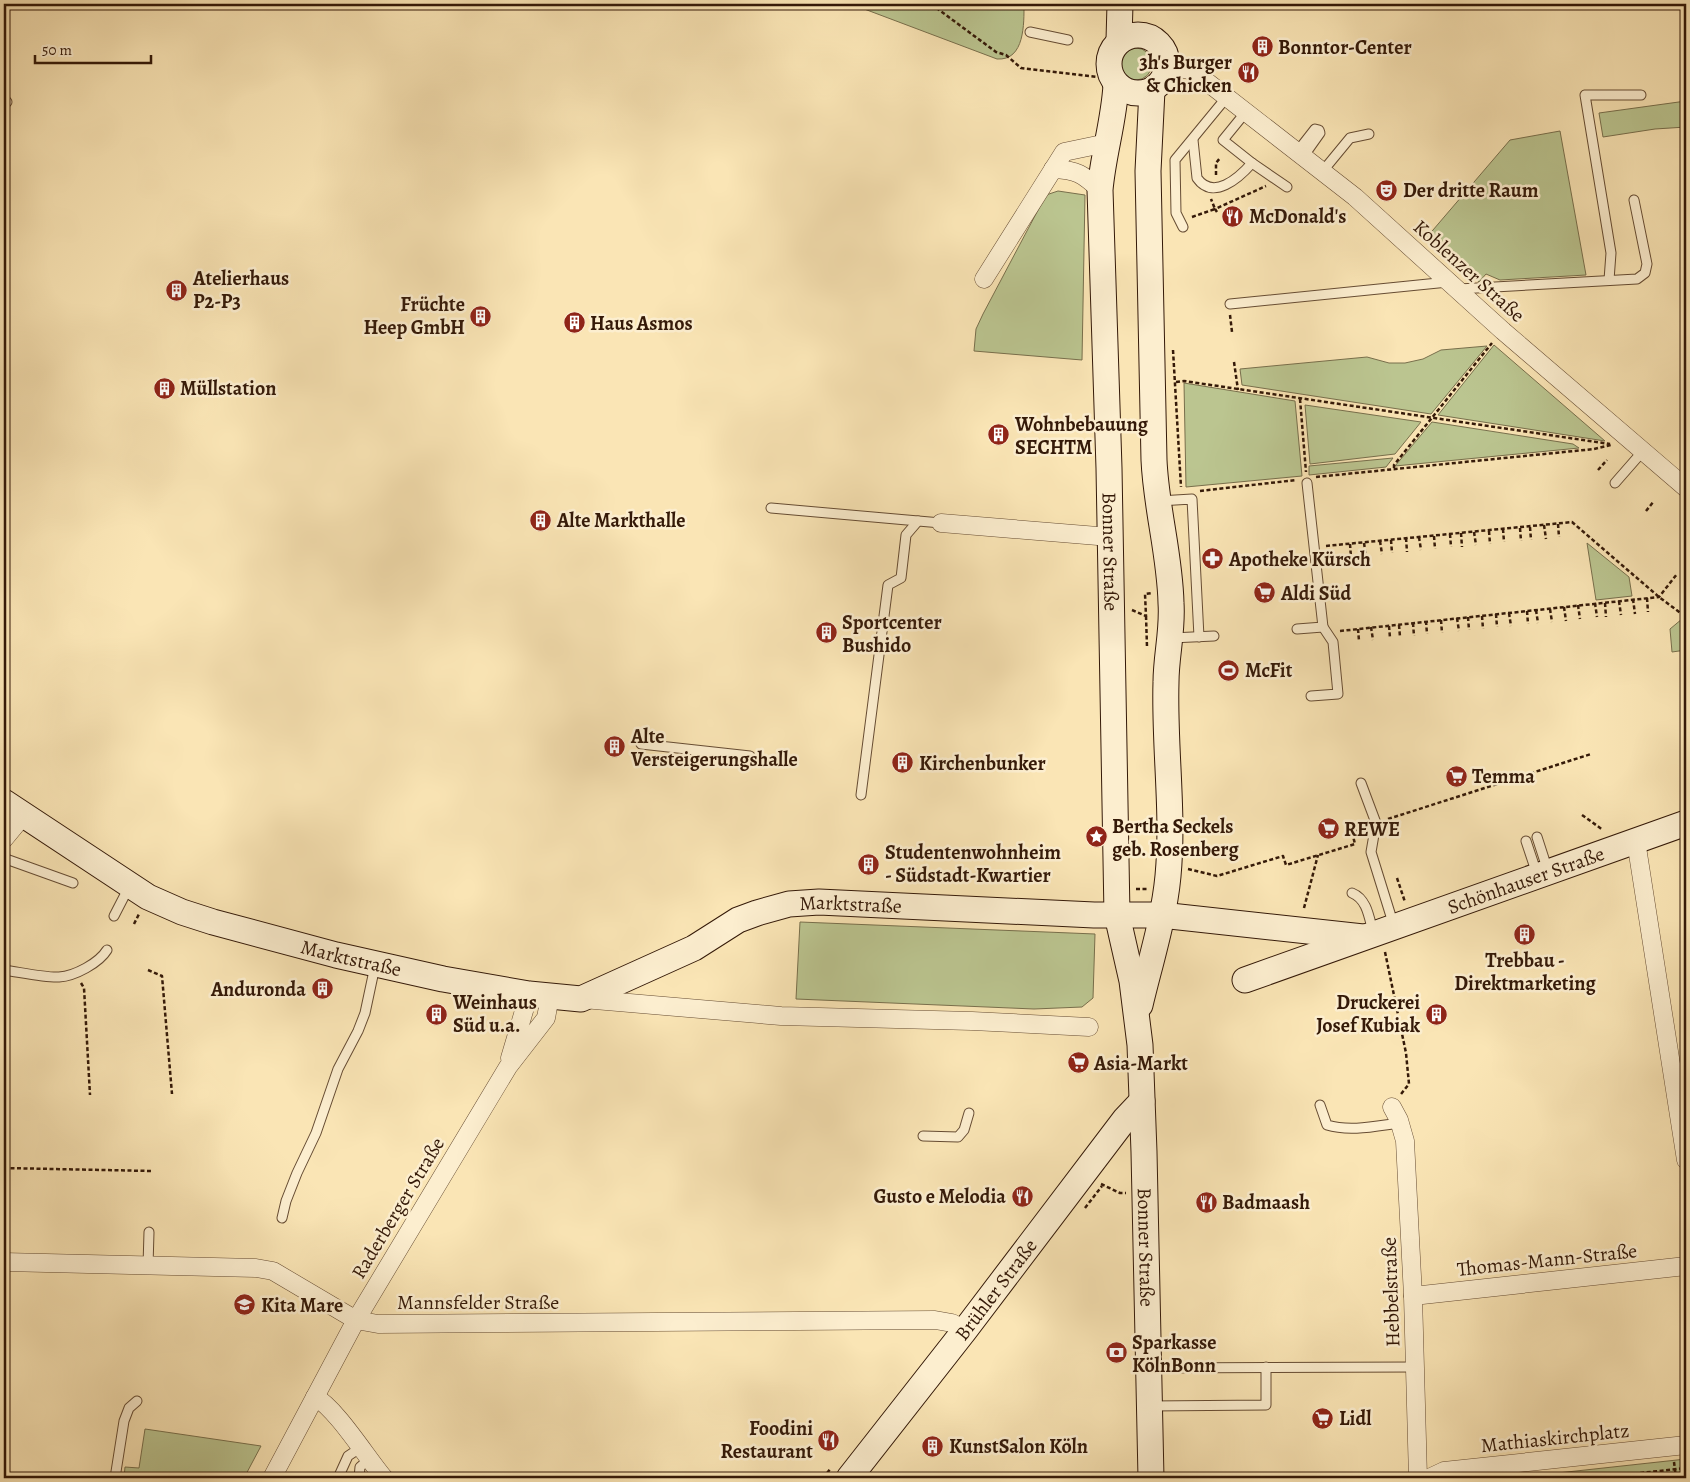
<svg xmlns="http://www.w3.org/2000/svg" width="1690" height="1482" font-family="Alegreya,serif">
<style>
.green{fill:#bbc590;stroke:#786f4c}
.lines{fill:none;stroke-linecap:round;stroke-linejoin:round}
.lane-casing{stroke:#664c33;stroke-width:11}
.street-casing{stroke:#664c33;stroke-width:19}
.secondary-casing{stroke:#341908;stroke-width:27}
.path{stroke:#341908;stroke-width:2.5;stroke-dasharray:4 2.5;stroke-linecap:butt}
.lane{stroke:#fceecf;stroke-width:9}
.street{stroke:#fceecf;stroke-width:18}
.secondary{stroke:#fceecf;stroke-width:25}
.labels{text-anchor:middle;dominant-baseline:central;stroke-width:5;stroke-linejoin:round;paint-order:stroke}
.poi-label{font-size:20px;font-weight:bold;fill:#341908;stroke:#fceecf;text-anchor:start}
.street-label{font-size:20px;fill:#341908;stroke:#fceecf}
</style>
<rect width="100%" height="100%" fill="#fae5b5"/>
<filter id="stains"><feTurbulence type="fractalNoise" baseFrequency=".004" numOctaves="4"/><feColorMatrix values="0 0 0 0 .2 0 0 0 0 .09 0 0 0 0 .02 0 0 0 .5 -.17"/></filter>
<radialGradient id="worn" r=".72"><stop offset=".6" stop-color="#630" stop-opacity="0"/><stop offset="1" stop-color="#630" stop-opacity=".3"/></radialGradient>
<g class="green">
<path d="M851,4H1024C1024,23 1025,61 997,59Z"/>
<circle cx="1136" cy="64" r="16"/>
<path d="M1686,101V127L1655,129L1603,137L1599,113Z"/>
<path d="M1560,131L1586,275L1500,280L1486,274L1479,282L1427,237L1510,140Z"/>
<path d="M1058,191L1085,195L1082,360L974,351L976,329L983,314L1046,195Z"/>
<path d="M1494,345L1605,441L1438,415Z"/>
<path d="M1487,346L1431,414L1242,385L1240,369L1367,357L1389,363H1405L1423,359L1441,350Z"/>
<path d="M1184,383L1295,401L1302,476L1186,487Z"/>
<path d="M1305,405L1421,422L1395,454L1310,464Z"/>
<path d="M1432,422L1573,444L1579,448L1395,466Z"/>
<path d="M1393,458L1386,467L1309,475V466Z"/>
<path d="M1587,543L1629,577L1632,596L1596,600Z"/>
<path d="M1682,619L1686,622V650L1672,652L1670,629Z"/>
<path d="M800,922L1095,934L1093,998L1082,1007L1034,1009L796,999Z"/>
<path d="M145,1429L261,1446L244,1478H124L125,1467L139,1468Z"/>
<path d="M1686,1459V1478H1518L1521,1477Z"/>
</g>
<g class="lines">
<defs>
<g id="lane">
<path d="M1030,32L1068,40"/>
<path d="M4,99L7,102"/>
<path d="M1193,140L1197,178C1213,201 1239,178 1252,163L1223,140L1245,113"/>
<path d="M1297,152L1315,129L1319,130L1320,133L1303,157"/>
<path d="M1252,163L1287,187"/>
<path d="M1322,172L1350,138L1369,134"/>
<path d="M1183,227L1176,213L1175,160L1226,98"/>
<path d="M1609,280L1611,253L1585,95H1641"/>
<path d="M1459,289L1637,279L1645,273L1647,264L1634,200"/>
<path d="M1230,304L1448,282"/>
<path d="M1615,483L1643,451"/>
<path d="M1159,501L1192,499L1199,637"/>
<path d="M771,508L941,523"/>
<path d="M1297,629L1323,627L1307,483"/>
<path d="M1171,638L1214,636"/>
<path d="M1311,696L1338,694L1333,642L1323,627"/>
<path d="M641,744L750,756"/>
<path d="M1361,783L1376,823L1371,852L1394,926"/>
<path d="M861,795L888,585L901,578L906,535L918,521"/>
<path d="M1537,837L1548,871"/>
<path d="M1526,841L1537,874"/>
<path d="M4,855L6,859L73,883"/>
<path d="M1352,893C1367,899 1369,917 1373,932"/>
<path d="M114,916L130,885"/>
<path d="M4,970C19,972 46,978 59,977C75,976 99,963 107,950"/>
<path d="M1320,1105L1327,1125C1350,1132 1376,1126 1399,1123"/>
<path d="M923,1136L958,1137L964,1130L969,1113"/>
<path d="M282,1218L286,1201L297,1173L316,1133L338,1069L358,1031L365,1013L375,966"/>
<path d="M148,1266L149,1232"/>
<path d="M1149,1368L1415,1367"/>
<path d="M1150,1406L1266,1405V1367"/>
<path d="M115,1478L124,1421L129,1408L137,1401"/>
<path d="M338,1478L348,1456L360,1448"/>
<path d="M359,1478L360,1467L369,1459"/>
</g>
<g id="street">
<path d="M1167,65L1193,71L1355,197L1503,331L1686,488"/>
<path d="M1053,169C1077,170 1083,174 1100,190"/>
<path d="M984,279L1064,152L1107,143"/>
<path d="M941,523L1110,537"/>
<path d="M4,839L23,816"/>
<path d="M1636,841L1686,1160"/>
<path d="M583,999L781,1016L972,1021L1089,1027"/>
<path d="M510,1058L529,994"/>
<path d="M1392,1107L1399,1120L1405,1141L1413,1296L1418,1478"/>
<path d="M4,1262L256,1268L273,1271L356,1320L378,1324L935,1320L952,1323L965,1330"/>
<path d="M1413,1296L1686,1266"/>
<path d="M315,1397C336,1408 367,1458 384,1478"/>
<path d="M272,1478L356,1320L508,1067L546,1018L550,996"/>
<path d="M1429,1478L1444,1471L1686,1445"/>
</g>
<g id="secondary">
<circle cx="1138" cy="64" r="29"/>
<path d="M1119,40L1120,4"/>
<path id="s1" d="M1116,85C1114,121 1103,155 1100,190L1109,468L1117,915L1132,981L1140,1045L1144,1152L1151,1478"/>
<path id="s2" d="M4,802L148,897L182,912L213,922L336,955L443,979L529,994L581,999L694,948L738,920L757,913L789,904L819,902L1094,915H1161L1363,937"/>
<path id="s3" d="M1245,980L1686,823"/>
<path d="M1140,1005C1150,963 1164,919 1168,876C1174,811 1164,747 1166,682C1166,656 1173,630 1171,603C1170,555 1156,508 1154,460L1148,171L1152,90"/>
<path id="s4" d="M849,1478L965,1330L1125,1119L1142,1101"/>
</g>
</defs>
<use href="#lane" class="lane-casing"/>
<use href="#street" class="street-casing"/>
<use href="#secondary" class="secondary-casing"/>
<g class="path">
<path d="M931,4L996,52L1006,55L1021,68L1098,77"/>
<path d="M1216,175V163L1220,158"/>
<path d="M1217,212L1215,209L1266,186"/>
<path d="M1192,217L1215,209L1211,199"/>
<path d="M1230,315L1232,332"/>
<path d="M1173,350L1181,487"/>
<path d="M1234,362L1238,390"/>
<path d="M1176,382L1184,381L1610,444"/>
<path d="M1300,399L1306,472"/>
<path d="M1394,468V465L1492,343"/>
<path d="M1598,470L1607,460"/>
<path d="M1316,477L1594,449L1611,445"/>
<path d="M1200,491L1296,480"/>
<path d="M1646,511L1654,501"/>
<path d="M1558,524L1559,537"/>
<path d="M1544,525L1546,539"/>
<path d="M1530,527L1531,540"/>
<path d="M1520,528L1521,541"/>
<path d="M1503,529L1504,542"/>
<path d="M1489,531L1490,544"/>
<path d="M1474,532L1476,545"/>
<path d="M1461,533L1462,547"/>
<path d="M1450,534L1451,547"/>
<path d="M1434,536L1435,549"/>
<path d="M1419,537L1421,550"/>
<path d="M1406,538L1407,552"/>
<path d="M1391,540L1392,553"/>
<path d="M1380,541L1382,554"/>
<path d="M1682,542L1686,536"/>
<path d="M1364,543L1366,556"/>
<path d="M1350,544L1351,557"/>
<path d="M1326,546L1572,522L1659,597L1686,617"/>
<path d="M1647,598L1648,612"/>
<path d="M1633,599L1635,614"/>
<path d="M1619,601L1621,615"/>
<path d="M1595,603L1597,617"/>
<path d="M1605,603L1606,617"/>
<path d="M1578,605L1580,619"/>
<path d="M1564,607L1566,621"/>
<path d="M1550,609L1552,622"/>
<path d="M1132,610L1146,616L1145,594L1152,593"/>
<path d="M1536,610L1538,623"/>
<path d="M1527,611L1528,624"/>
<path d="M1509,613L1511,626"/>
<path d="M1496,614L1497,627"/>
<path d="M1146,616L1147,647"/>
<path d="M1482,616L1483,629"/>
<path d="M1468,617L1469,630"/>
<path d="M1457,618L1459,631"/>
<path d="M1441,620L1442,633"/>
<path d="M1426,621L1427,634"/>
<path d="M1413,623L1414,636"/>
<path d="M1399,625L1400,637"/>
<path d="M1389,626L1390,638"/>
<path d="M1371,627L1373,640"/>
<path d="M1358,629L1359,641"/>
<path d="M1340,631L1659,597L1677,574"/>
<path d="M1582,815L1603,830"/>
<path d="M1388,819L1591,754"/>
<path d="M1188,869L1217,876L1283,856L1286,865L1355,844L1352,832L1364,827"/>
<path d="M1397,878L1405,902"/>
<path d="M1136,889H1148"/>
<path d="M1304,908L1318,855"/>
<path d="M134,924L139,914"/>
<path d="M1385,952L1406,1053L1409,1084L1401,1094"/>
<path d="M148,970L162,976L172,1094"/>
<path d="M81,983L84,988L90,1095"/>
<path d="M4,1046L7,1094"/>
<path d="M4,1168L152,1171"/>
<path d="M1101,1184L1120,1193H1126"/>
<path d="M1085,1208L1102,1186"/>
<path d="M1674,1462L1676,1478"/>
<path d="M823,1478L831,1468"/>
<path d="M1595,1478L1686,1468"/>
</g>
<use href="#lane" class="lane"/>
<use href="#street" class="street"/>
<use href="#secondary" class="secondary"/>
</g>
<defs>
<symbol id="building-disc" viewBox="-11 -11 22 22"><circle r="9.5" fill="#8f2418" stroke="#fceecf"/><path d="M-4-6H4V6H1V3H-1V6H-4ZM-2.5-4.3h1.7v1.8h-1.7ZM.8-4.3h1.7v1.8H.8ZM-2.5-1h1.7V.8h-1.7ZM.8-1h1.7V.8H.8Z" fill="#fff"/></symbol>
<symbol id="restaurant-disc" viewBox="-11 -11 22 22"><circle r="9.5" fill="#8f2418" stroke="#fceecf"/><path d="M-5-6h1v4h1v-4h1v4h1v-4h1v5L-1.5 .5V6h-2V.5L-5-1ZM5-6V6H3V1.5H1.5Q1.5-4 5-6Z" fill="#fff"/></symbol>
<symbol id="theatre-disc" viewBox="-11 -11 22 22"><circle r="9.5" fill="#8f2418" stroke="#fceecf"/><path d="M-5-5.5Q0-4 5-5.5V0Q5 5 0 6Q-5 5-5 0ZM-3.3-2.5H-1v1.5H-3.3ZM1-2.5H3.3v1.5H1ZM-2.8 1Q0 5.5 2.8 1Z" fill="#fff"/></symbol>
<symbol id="pharmacy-disc" viewBox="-11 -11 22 22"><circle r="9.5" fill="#8f2418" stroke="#fceecf"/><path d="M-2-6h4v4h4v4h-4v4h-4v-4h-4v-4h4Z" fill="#fff"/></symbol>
<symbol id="supermarket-disc" viewBox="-11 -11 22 22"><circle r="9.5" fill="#8f2418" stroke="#fceecf"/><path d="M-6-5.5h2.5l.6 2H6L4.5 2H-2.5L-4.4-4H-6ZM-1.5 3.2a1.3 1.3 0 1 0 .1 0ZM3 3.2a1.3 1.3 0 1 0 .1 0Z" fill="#fff"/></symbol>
<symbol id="stadium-disc" viewBox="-11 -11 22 22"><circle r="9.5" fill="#8f2418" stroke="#fceecf"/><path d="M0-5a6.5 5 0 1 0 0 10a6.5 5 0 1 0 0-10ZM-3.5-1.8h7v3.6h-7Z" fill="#fff"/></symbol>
<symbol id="sight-disc" viewBox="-11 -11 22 22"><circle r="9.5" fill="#8f2418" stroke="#fceecf"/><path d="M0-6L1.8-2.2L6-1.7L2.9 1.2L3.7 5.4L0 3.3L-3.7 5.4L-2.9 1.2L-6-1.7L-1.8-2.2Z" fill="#fff"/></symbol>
<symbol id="school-disc" viewBox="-11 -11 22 22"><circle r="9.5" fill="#8f2418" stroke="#fceecf"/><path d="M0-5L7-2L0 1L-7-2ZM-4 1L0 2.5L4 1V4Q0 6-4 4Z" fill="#fff"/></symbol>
<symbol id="bank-disc" viewBox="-11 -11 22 22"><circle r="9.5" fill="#8f2418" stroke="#fceecf"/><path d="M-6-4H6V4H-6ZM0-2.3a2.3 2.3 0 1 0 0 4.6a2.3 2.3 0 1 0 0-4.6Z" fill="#fff"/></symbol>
</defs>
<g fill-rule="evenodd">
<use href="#building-disc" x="1250" y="34" width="25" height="25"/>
<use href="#restaurant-disc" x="1236" y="60" width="25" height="25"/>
<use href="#theatre-disc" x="1374" y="178" width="25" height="25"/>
<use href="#restaurant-disc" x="1220" y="204" width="25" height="25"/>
<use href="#building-disc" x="164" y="278" width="25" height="25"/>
<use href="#building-disc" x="468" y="304" width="25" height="25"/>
<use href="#building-disc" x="562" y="310" width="25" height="25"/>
<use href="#building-disc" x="152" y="376" width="25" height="25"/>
<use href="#building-disc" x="986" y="422" width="25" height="25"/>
<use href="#building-disc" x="528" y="508" width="25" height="25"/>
<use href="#pharmacy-disc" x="1200" y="546" width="25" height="25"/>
<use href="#supermarket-disc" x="1252" y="580" width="25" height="25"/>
<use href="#building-disc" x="814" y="620" width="25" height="25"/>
<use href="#stadium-disc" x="1216" y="658" width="25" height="25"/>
<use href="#building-disc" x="602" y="734" width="25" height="25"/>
<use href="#building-disc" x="890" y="750" width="25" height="25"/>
<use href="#supermarket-disc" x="1444" y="764" width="25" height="25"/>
<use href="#supermarket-disc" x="1316" y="816" width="25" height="25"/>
<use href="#sight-disc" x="1084" y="824" width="25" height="25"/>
<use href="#building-disc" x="856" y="852" width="25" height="25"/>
<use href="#building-disc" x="1512" y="922" width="25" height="25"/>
<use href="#building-disc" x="310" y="976" width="25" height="25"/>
<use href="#building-disc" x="424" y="1002" width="25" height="25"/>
<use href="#building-disc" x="1424" y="1002" width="25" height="25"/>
<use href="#supermarket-disc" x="1066" y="1050" width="25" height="25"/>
<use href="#restaurant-disc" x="1010" y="1184" width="25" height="25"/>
<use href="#restaurant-disc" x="1194" y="1190" width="25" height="25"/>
<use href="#school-disc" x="232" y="1292" width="25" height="25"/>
<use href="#bank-disc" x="1104" y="1340" width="25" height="25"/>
<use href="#supermarket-disc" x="1310" y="1406" width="25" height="25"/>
<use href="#restaurant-disc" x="816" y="1428" width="25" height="25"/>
<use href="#building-disc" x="920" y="1434" width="25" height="25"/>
</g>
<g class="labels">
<g class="poi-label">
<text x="1278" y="47">Bonntor-Center</text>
<text x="1232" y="62" text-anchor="end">3h's Burger<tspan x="1232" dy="23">&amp; Chicken</tspan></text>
<text x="1403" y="190">Der dritte Raum</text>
<text x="1249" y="216">McDonald's</text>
<text x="193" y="278">Atelierhaus<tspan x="193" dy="23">P2-P3</tspan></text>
<text x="465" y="304" text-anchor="end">Früchte<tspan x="465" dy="23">Heep GmbH</tspan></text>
<text x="590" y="323">Haus Asmos</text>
<text x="180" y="388">Müllstation</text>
<text x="1015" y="424">Wohnbebauung<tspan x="1015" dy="23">SECHTM</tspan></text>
<text x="557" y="520">Alte Markthalle</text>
<text x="1229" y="559">Apotheke Kürsch</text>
<text x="1281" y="593">Aldi Süd</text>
<text x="842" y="622">Sportcenter<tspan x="842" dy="23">Bushido</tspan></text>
<text x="1245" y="670">McFit</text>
<text x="631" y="736">Alte<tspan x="631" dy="23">Versteigerungshalle</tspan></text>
<text x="919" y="763">Kirchenbunker</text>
<text x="1472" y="776">Temma</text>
<text x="1112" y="826">Bertha Seckels<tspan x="1112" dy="23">geb. Rosenberg</tspan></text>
<text x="1344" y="829">REWE</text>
<text x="885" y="852">Studentenwohnheim<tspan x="885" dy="23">- Südstadt-Kwartier</tspan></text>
<text x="1525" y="960" text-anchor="middle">Trebbau -<tspan x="1525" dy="23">Direktmarketing</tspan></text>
<text x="306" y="989" text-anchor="end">Anduronda</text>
<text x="453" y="1002">Weinhaus<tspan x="453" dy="23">Süd u.a.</tspan></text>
<text x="1420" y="1002" text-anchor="end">Druckerei<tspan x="1420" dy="23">Josef Kubiak</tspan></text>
<text x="1094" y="1063">Asia-Markt</text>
<text x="1006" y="1196" text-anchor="end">Gusto e Melodia</text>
<text x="1222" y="1202">Badmaash</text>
<text x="261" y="1305">Kita Mare</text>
<text x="1132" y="1342">Sparkasse<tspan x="1132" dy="23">KölnBonn</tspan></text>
<text x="1339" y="1418">Lidl</text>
<text x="813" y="1428" text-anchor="end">Foodini<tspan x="813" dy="23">Restaurant</tspan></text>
<text x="949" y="1446">KunstSalon Köln</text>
</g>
<g class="street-label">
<text transform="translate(1469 271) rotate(42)">Koblenzer Straße</text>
<text stroke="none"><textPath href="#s1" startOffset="468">Bonner Straße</textPath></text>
<text stroke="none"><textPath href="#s3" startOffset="298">Schönhauser Straße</textPath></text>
<text stroke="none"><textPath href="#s2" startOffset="910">Marktstraße</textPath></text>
<text stroke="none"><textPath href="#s2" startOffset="385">Marktstraße</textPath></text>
<text transform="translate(398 1208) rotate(-59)">Raderberger Straße</text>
<text stroke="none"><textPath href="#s1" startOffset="1166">Bonner Straße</textPath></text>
<text transform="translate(1547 1260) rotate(-6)">Thomas-Mann-Straße</text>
<text stroke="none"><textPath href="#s4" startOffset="239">Brühler Straße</textPath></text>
<text transform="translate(1391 1292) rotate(-92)">Hebbelstraße</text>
<text x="478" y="1302">Mannsfelder Straße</text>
<text transform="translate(1555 1438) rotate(-6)">Mathiaskirchplatz</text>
</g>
</g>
<rect width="1690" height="1482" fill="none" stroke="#fae5b5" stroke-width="20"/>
<rect x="5" y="5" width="1680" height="1472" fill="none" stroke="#341908" stroke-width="2.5"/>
<rect x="10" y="10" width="1670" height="1462" fill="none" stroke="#341908"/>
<path d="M35 55v8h116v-8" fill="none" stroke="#341908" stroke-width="2.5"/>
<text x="42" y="55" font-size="15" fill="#341908" stroke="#fceecf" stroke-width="4" paint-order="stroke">50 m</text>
<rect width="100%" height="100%" filter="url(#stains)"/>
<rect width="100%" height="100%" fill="url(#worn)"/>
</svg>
